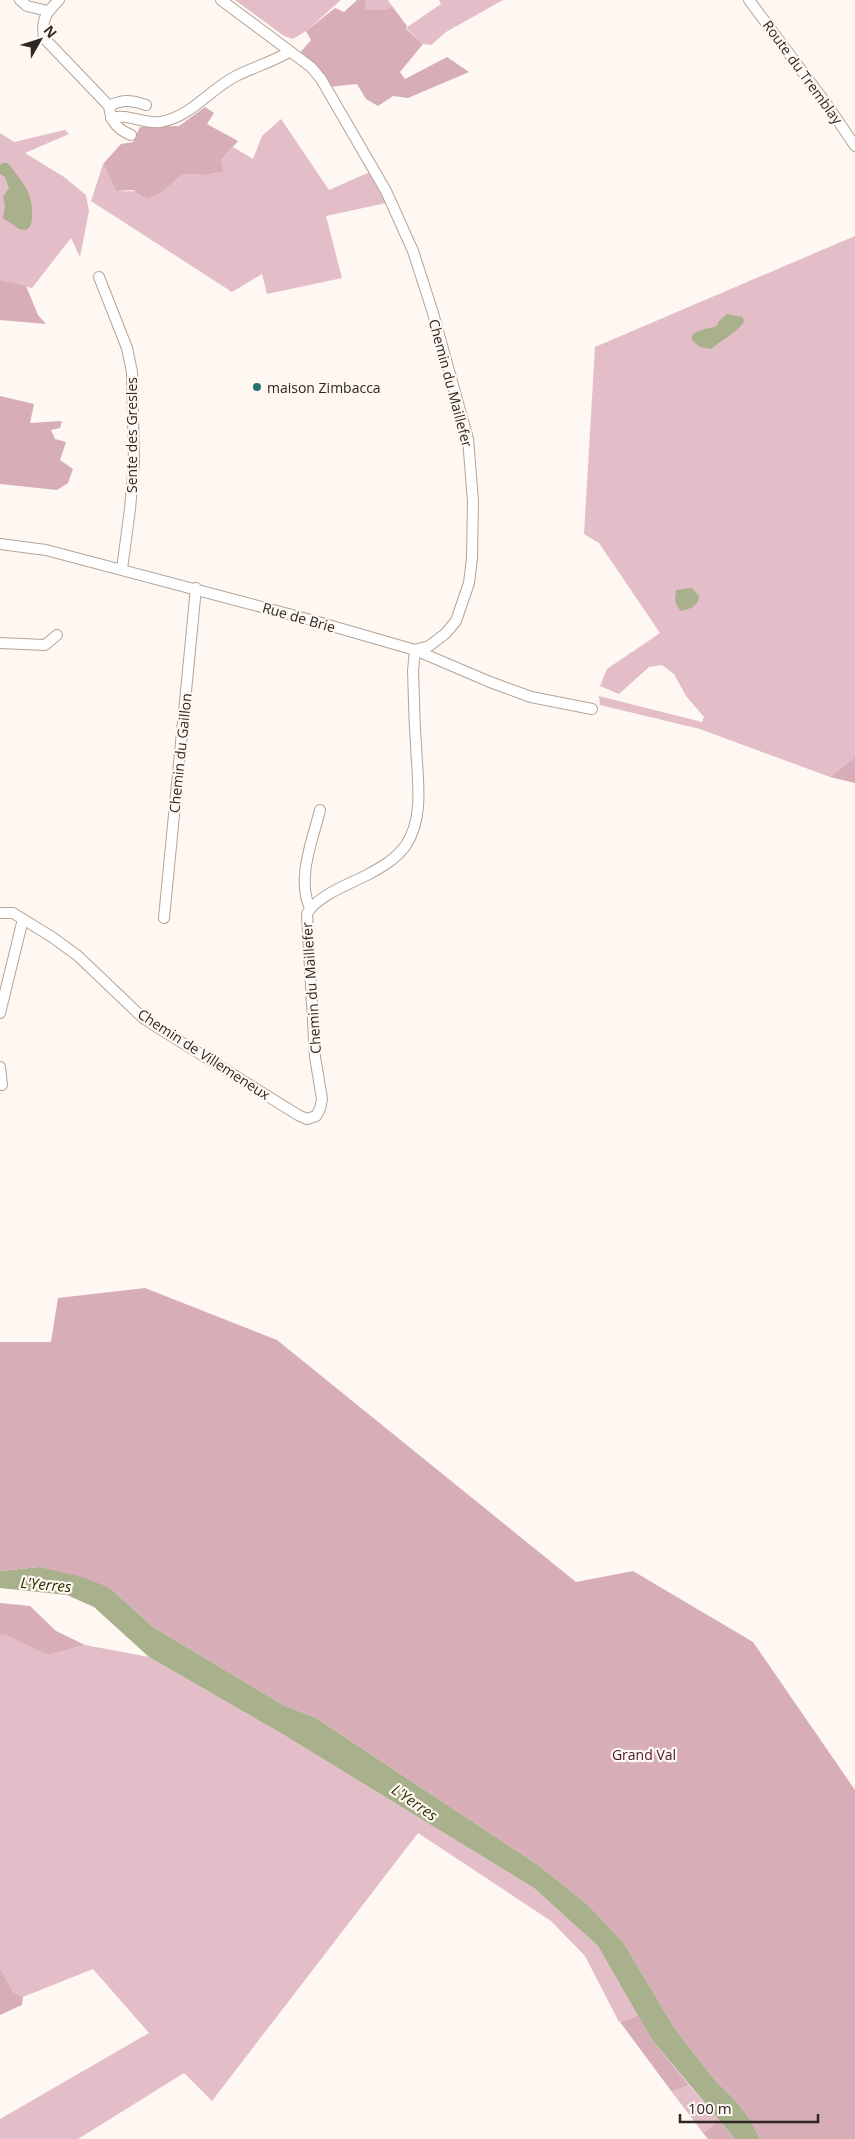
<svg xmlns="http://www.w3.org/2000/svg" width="855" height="2139" font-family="'Open Sans',sans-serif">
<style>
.green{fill:#e3bdc7}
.forest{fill:#d7adb8}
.water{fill:#a9b08c}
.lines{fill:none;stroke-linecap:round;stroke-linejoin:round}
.street-casing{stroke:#b5a497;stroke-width:12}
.street{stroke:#fff;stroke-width:10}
.poi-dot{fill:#267076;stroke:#fef7f2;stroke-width:2}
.labels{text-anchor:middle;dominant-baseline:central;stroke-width:4.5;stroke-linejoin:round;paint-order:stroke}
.street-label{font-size:14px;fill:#2e2722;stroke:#fef7f2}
.poi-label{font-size:14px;fill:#2e2722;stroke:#fef7f2;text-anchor:start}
.park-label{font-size:14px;fill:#491528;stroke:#fef7f2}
.water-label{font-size:15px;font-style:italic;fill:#292e01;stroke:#fef7f2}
</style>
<rect width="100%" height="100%" fill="#fef7f2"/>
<g class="green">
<path d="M235,0H341L306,31L293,39L284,36Z"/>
<path d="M368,0H388L392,6L385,10H364L365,2Z"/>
<path d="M439,0H503L446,32L431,45L423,44L406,28L441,4Z"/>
<path d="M281,119L329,190L370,172L386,203L326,216L342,278L267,294L262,274L232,292L91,201L103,164L116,191L162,192L183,174L204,175L224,172L221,160L233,147L253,159L262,136Z"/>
<path d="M65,130L69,134L25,153L64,177L86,195L89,211L80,257L71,238L32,288L0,280V133L14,142Z"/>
<path d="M855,236V757L830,777L700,729L600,705L599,696L702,722L704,717L686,696L674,674L662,665L649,667L619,694L600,686L607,669L660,633L599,543L584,534L595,347Z"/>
<path d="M4,1633L48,1655L85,1645L149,1657L284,1735L534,1888L598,1946L639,2015L619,2022L585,1956L551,1921L418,1833L212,2101L184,2073L78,2139H0V2119L149,2033L93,1969L23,1997L13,1992L0,1968V1635Z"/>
<path d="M689,2085L719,2120L703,2133L672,2092Z"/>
</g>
<g class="forest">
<path d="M357,0H368L365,2V10H385L392,6L407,26L406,29L423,44L400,72L405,79L447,57L469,72L408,98L393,96L378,106L366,99L357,84L329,87L300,53L311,40L306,31L335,8L344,12Z"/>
<path d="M205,107L214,113L207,124L238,141L221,160L224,172L204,175L183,174L162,192L147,199L133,190L116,191L103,164L121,144L133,142L140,127L179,126Z"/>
<path d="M0,280L26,286L38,315L46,324L0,320Z"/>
<path d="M0,396L34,404L30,423L62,421L60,428L51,430L55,439L66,442L60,460L73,469L68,483L57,490L0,484Z"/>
<path d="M855,757V783L830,777Z"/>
<path d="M145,1288L277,1340L576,1582L633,1571L753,1642L855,1790V2139H760L749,2118L736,2101L714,2079L675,2029L623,1942L588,1905L538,1865L316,1718L283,1705L153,1627L110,1588L39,1567L0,1571V1342H51L58,1298Z"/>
<path d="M0,1603L30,1606L56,1631L85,1645L48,1655L4,1634L0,1635Z"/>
<path d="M0,1968L13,1992L23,1997L22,2005L0,2015Z"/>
<path d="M639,2015L653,2041L689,2085L672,2092L620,2022Z"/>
<path d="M719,2120L735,2139H708L703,2133Z"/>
</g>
<g class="water">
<path d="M3,163H8C21,181 34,192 32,216C32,222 31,227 26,230L19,229L3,218L5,206L3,197L9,188L5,177L0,174V165Z"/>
<path d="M727,314L743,317L744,322C733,336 724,338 711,349L700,347L692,340V335C698,329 709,329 717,326L719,321Z"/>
<path d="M692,588L699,596C698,607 690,609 680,611L675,601L676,590Z"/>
<path d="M39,1567L82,1577L110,1588L153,1627L283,1705L316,1718L538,1865L588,1905L623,1942L675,2029L714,2079L736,2101L749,2118L760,2139H735L653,2041L598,1946L534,1888L284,1735L149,1657L94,1607L67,1595L0,1588V1571Z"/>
</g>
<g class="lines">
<defs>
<g id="street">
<path d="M20,0L27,6L48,11"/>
<path d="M59,0C46,13 41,19 44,38L109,106C111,122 117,129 131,135"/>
<path d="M221,0L299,58L311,67L321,79L386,191L413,251L433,313L468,439L473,501L472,558L469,583L456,621L445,634L429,646L415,650"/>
<path d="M749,0L828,106L855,146"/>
<path d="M109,106C123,99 131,100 146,105"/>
<path d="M111,118C127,113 143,124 160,122C191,117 210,89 236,76C254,67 272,62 289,52"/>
<path d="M99,277L127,348L132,372L134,462L130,509L122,569"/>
<path d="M0,544L46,550L311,620L415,650L490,682L531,697L592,709"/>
<path d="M0,643L45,645L57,635"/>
<path d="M310,908C296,879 313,839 320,810"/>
<path d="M0,913H13L52,937L78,956L143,1018L157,1027L298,1115L307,1119L316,1116L320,1109L322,1099L315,1057L307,914C315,897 349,884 367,875C382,867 396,859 406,845C425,816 417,777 416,744C414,720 414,695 413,671L415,650"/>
<path d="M164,918L196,588"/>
<path d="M0,1013L23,919"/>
<path d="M0,1067L2,1085"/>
</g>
</defs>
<use href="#street" class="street-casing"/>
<use href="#street" class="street"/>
</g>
<circle class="poi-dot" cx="257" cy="387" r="5"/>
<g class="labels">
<g class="street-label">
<text transform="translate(803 72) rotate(54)">Route du Tremblay</text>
<text transform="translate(451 383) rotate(75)">Chemin du Maillefer</text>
<text transform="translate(131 435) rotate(-90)">Sente des Gresles</text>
<text transform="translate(299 617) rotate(16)">Rue de Brie</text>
<text transform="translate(180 753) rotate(-84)">Chemin du Gaillon</text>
<text transform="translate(311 988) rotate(-94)">Chemin du Maillefer</text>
<text transform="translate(204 1054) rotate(33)">Chemin de Villemeneux</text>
</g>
<g class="poi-label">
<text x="267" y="387">maison Zimbacca</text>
</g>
<g class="park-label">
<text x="644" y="1754">Grand Val</text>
</g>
<g class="water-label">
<text transform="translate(46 1584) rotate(5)">L'Yerres</text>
<text transform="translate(415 1802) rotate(35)">L'Yerres</text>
</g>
</g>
<g transform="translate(40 40) rotate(51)" stroke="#fef7f2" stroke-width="4" paint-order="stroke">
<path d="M0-4L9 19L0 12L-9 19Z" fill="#2e2722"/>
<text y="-8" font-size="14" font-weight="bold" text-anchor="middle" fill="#2e2722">N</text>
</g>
<path d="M680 2114v8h138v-8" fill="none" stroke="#2e2722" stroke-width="2.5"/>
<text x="688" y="2114" font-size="15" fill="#2e2722" stroke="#fef7f2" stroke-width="4" paint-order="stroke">100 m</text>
</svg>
